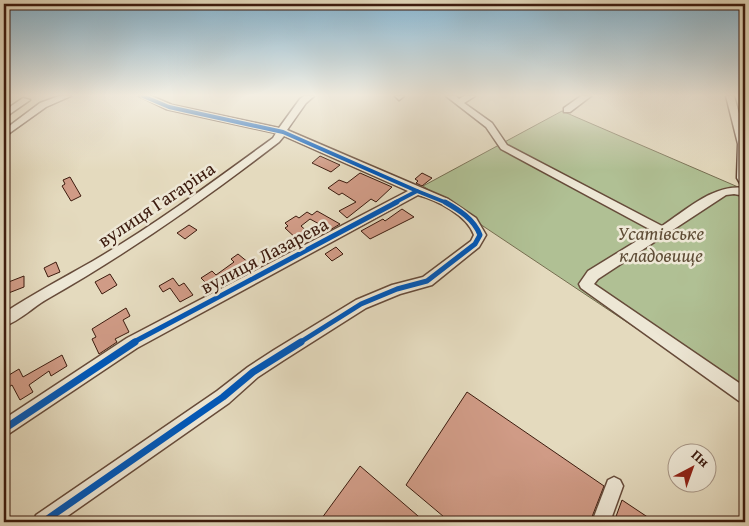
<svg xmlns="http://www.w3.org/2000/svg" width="749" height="526" font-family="'Gentium Book Plus',serif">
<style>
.green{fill:#b0c094;stroke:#766e51}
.building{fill:#d09b86;stroke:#3c1b0e}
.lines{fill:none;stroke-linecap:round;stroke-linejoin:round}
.minor-casing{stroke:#664b3a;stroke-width:3}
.minor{fill:#ede7d5;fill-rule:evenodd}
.cycleway-far2-casing{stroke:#ede7d5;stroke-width:6}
.cycleway-far1-casing{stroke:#ede7d5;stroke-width:8}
.cycleway-casing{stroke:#ede7d5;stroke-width:10}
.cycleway-far2{stroke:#0057b8;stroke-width:4}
.cycleway-far1{stroke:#0057b8;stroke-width:5}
.cycleway{stroke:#0057b8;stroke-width:7}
.labels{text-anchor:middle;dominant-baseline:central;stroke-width:5;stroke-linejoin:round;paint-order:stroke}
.street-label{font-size:19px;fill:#3c1b0e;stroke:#ede7d5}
.park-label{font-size:19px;font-style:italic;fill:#5f4d36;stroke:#ede7d5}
</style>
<rect width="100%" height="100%" fill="#e4dabe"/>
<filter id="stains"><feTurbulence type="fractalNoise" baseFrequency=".004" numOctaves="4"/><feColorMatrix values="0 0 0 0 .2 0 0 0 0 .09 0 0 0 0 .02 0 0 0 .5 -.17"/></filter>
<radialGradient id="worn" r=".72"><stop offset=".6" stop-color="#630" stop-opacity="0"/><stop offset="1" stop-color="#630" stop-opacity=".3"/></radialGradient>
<path class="green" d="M562,111L745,190V401L423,186Z"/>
<g class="building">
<path d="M320,156L340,165L331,172L312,163Z"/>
<path d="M360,173L392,187L376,202L371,199L347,218L339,211L356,202L342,193L339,195L328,188L339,180L347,183Z"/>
<path d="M422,173L432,178L422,186L416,183L418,181L415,179Z"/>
<path d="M70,177L81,196L71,201L62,186L65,184L63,180Z"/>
<path d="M402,209L414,217L370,239L361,231L383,219L385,221Z"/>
<path d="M317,211L340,224L330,230L323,224L321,225L310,219L301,226L310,234L299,241L285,228L288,226L285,223L296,216L299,218L307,212L312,215Z"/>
<path d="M189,225L197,230L185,239L177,233Z"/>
<path d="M336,247L343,254L332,261L325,254Z"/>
<path d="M238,254L249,263L234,274L238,278L232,281L226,275L209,286L201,278L212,271L216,275L234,262L231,259Z"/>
<path d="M56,262L60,272L48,277L44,268Z"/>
<path d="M110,274L117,285L102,294L95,282Z"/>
<path d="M24,276V287L6,294V283Z"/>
<path d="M173,278L179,286L184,283L193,295L180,302L170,288L163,292L159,286Z"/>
<path d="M126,308L130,316L123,320L129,332L115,339L117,342L99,354L92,339L96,337L92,329Z"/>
<path d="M62,355L67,366L51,376L49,371L29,385L33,392L20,400L12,385L4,390V378L19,369L23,377Z"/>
<path d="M467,392L604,486L590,522H450L406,485Z"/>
<path d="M360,466L425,522H319Z"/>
<path d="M622,500L655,522H614Z"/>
</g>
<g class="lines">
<defs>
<g id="minor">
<path d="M59,96H71L46,107L4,137V130L40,103Z"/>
<path d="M139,96H151L172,105L279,128L300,99L304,96H314L306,103L287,130L448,199L476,218L486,235L479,247L432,285L400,294L366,308L284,360L258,377L229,403L59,522H34L36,515L217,391L248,367L274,350L356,300L392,285L423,277L471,241L474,235C467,215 437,200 418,195L137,348L4,437V419L127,338L408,191L284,136L279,142C205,199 130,252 49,298C34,306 20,321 4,326V313C33,294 63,278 93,261C156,224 214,181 273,138L276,133L166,109Z"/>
<path d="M395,96H404L399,100Z"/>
<path d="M446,96H456L459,99L464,96H475L464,103L492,123L507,145L662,226C686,210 715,183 745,188V196L734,194L726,195L598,279L594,284L745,387V404L739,401L581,288L579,284L588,271L653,231L501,149L486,127Z"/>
<path d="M581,96H591L570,112H564V108Z"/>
<path d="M726,96H734L745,135V186L741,185L737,178L738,144Z"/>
<path d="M23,98L30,100L4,118V111Z"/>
<path d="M614,477L620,480L623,486L610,522H592L608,480Z"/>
</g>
</defs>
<use href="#minor" class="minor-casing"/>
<use href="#minor" class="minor"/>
<defs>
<g id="cycleway-far2">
<path d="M143,96L169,107L283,132L417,191L394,203"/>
<path d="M417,191L447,203"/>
</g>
<g id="cycleway-far1">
<path d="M132,343L397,202"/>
<path d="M299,343L361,304L397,289L427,281L475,244L480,235C474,219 459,210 445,202"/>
</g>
<g id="cycleway">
<path d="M4,429L135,342"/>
<path d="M43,522L223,397L253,372L301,342"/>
</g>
</defs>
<use href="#cycleway-far2" class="cycleway-far2-casing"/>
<use href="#cycleway-far1" class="cycleway-far1-casing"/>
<use href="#cycleway" class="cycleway-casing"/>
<use href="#cycleway-far2" class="cycleway-far2"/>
<use href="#cycleway-far1" class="cycleway-far1"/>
<use href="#cycleway" class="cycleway"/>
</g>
<linearGradient id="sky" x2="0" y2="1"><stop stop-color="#87b6d2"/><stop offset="0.56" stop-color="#f3eee2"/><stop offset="1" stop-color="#f3eee2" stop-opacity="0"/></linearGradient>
<rect width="749" height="170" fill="url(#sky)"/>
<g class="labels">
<g class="street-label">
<text transform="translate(156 204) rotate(-34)">вулиця Гагаріна</text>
<text transform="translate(264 255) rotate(-28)">вулиця Лазарева</text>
</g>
<g class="park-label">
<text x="661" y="233">Усатівське<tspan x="661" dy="22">кладовище</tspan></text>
</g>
</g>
<rect width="749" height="526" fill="none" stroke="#e4dabe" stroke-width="20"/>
<rect x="5" y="5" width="739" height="516" fill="none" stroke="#3c1b0e" stroke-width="2.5"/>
<rect x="10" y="10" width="729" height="506" fill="none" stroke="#3c1b0e"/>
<g transform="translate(692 468) rotate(41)"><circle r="24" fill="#ede7d5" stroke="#a69585"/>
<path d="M0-4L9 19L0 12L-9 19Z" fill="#8f2418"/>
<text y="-8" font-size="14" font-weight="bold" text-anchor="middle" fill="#3c1b0e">Пн</text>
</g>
<rect width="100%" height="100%" filter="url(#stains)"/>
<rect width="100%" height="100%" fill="url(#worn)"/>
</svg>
